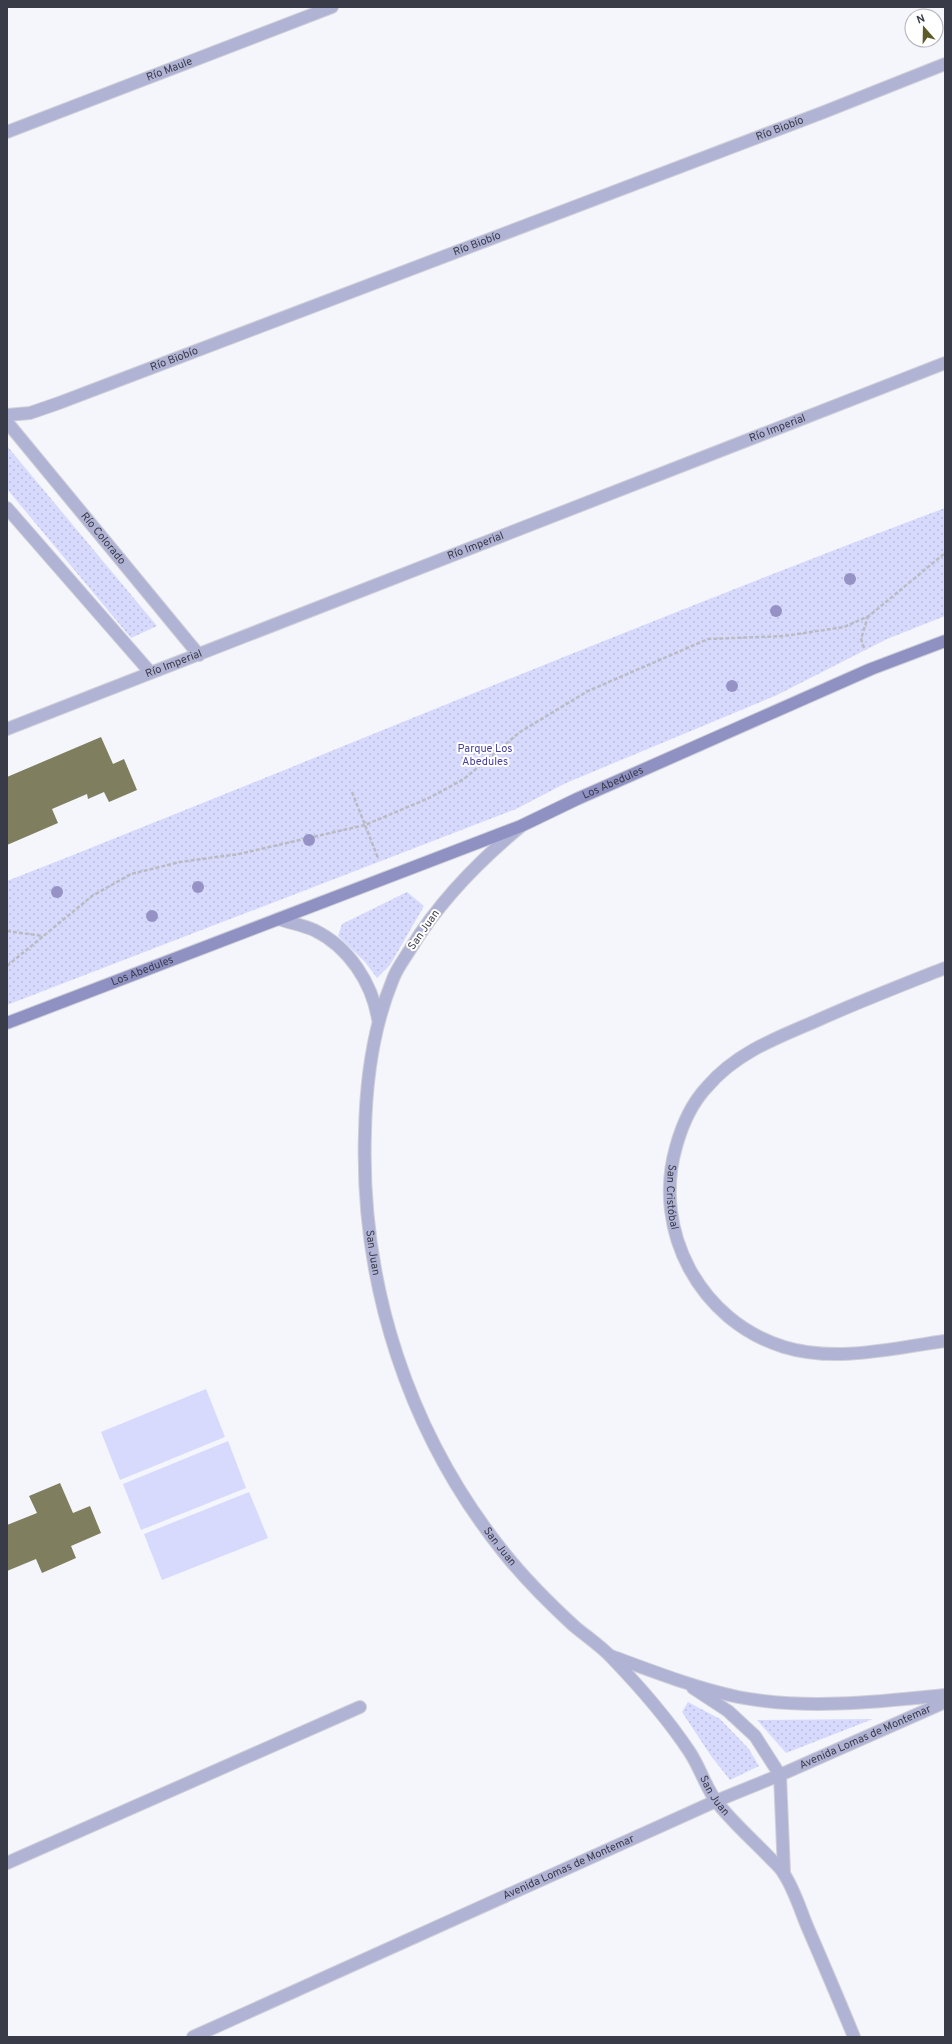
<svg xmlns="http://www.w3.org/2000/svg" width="952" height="2044" font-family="Overpass,sans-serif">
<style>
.grass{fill:url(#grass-dots)}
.garden{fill:#d7dafd}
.building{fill:#7f7e5e}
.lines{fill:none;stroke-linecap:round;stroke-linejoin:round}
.lane-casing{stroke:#d0d0d8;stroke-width:14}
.street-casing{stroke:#d0d0d8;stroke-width:14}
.secondary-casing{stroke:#d0d0d8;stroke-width:14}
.path{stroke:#bbbbc4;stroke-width:2.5;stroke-dasharray:4 2;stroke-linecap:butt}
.lane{stroke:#b1b3d5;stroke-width:12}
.street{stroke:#b1b3d5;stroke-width:12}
.secondary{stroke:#8f91c3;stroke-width:12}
.tree{fill:#9692c6}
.labels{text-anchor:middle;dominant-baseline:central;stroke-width:4;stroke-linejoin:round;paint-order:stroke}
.street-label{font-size:11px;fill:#3a3b49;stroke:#fff}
.park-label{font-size:11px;fill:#484199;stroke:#fff}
</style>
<defs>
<pattern id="grass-dots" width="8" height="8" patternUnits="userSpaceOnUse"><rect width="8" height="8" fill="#d7dafd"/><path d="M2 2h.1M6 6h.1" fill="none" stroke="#b9bcda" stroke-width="1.8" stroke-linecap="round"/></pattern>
</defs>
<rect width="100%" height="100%" fill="#f5f5fc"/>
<g class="grass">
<path d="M7,446L157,626L131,638L7,489Z"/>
<path d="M945,508V616L887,639L777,695L566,783L516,809L7,1005V881C320,758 630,626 945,508Z"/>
<path d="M407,892L424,906L390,965L377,978L365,962L338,936L342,924Z"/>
<path d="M688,1702L720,1719L749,1749L759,1766L730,1780L711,1756L682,1712Z"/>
<path d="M873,1719L786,1753L757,1720Z"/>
</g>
<g class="garden">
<path d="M206,1389L225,1437L120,1480L101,1432Z"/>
<path d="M228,1441L246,1488L141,1530L123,1484Z"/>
<path d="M249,1492L268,1538L162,1580L144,1534Z"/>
</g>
<g class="building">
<path d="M101,737L113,764L124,759L137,790L109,802L104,792L88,799L87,794L52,809L58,823L7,845V777Z"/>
<path d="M60,1483L73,1513L90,1506L101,1533L71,1546L76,1558L42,1573L36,1559L7,1571V1525L37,1513L29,1496Z"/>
</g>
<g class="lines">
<defs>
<path id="lane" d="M7,1863L360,1707"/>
<g id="street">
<path id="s1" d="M7,132L332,7"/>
<path id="s2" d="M7,415L30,413L59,403L824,112L945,64"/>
<path id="s3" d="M7,422L199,655"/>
<path d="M7,508L150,672"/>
<path id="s4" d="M7,729L945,363"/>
<path id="s5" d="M520,827C478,862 439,902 411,948C405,958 397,968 393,979C373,1027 366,1080 365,1132C360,1285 409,1435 505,1554C526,1580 550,1604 574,1626C587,1637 601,1646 612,1658C640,1687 667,1718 689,1751C700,1767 705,1786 716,1801C731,1821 753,1840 770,1858C775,1863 781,1868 784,1874C794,1889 800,1909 807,1926C823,1963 839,2000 854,2037"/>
<path d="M279,919C290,923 303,925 314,930C349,947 372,983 378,1019"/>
<path id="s6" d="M945,968C902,985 858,1002 816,1021C776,1038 736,1053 707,1087C692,1103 682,1125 676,1147C652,1231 700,1321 784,1347C836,1363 893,1348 945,1341"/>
<path d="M611,1656C652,1671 695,1688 738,1697C806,1710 877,1702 945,1695"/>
<path d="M693,1688L728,1711L755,1736L780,1775L784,1872"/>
<path id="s7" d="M193,2037L716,1801L780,1775L945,1702"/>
</g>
<g id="secondary">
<path id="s8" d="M7,1023L521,826L577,799L871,669L945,641"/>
</g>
</defs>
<use href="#lane" class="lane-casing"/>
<use href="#street" class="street-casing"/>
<use href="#secondary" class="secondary-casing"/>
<g class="path">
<path d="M864,648L861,639L868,616"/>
<path d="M352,792L378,858"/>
<path d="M7,931L43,936"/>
<path d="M7,966L92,896L131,874L180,862L239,854L365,825L429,798L464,779L520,732L588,691L708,639L784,636L844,627L869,616L945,553"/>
</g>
<use href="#lane" class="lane"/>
<use href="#street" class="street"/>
<use href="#secondary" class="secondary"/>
</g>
<g class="tree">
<circle cx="850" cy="579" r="6"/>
<circle cx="776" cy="611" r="6"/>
<circle cx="732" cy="686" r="6"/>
<circle cx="309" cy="840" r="6"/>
<circle cx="198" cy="887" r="6"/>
<circle cx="57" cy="892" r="6"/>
<circle cx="152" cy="916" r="6"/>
</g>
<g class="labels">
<g class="street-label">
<text stroke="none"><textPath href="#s1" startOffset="174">Río Maule</textPath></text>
<text stroke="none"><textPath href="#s2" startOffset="825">Río Biobío</textPath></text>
<text stroke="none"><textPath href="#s2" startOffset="501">Río Biobío</textPath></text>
<text stroke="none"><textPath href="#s2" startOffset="177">Río Biobío</textPath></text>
<text stroke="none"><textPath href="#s4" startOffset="827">Río Imperial</textPath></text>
<text stroke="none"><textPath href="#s3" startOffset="151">Río Colorado</textPath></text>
<text stroke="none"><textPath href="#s4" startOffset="503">Río Imperial</textPath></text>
<text stroke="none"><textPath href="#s4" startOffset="179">Río Imperial</textPath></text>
<text stroke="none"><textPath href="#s8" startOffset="652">Los Abedules</textPath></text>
<text transform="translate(424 930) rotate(-55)">San Juan</text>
<text stroke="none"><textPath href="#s8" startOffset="145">Los Abedules</textPath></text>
<text stroke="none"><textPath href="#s6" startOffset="387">San Cristóbal</textPath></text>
<text stroke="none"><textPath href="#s5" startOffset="477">San Juan</textPath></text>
<text stroke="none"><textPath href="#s5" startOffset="801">San Juan</textPath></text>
<text stroke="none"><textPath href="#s7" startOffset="736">Avenida Lomas de Montemar</textPath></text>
<text stroke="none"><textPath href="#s5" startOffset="1132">San Juan</textPath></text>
<text stroke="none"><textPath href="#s7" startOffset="412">Avenida Lomas de Montemar</textPath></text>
</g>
<g class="park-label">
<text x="485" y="749">Parque Los<tspan x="485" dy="13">Abedules</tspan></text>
</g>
</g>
<rect width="952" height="2044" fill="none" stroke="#3a3b49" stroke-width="16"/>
<g transform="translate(924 28) rotate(340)"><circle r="19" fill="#ffffff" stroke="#b0b1b6"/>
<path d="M0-3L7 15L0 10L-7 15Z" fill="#5d5b28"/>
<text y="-6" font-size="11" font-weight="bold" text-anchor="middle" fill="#3a3b49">N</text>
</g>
</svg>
